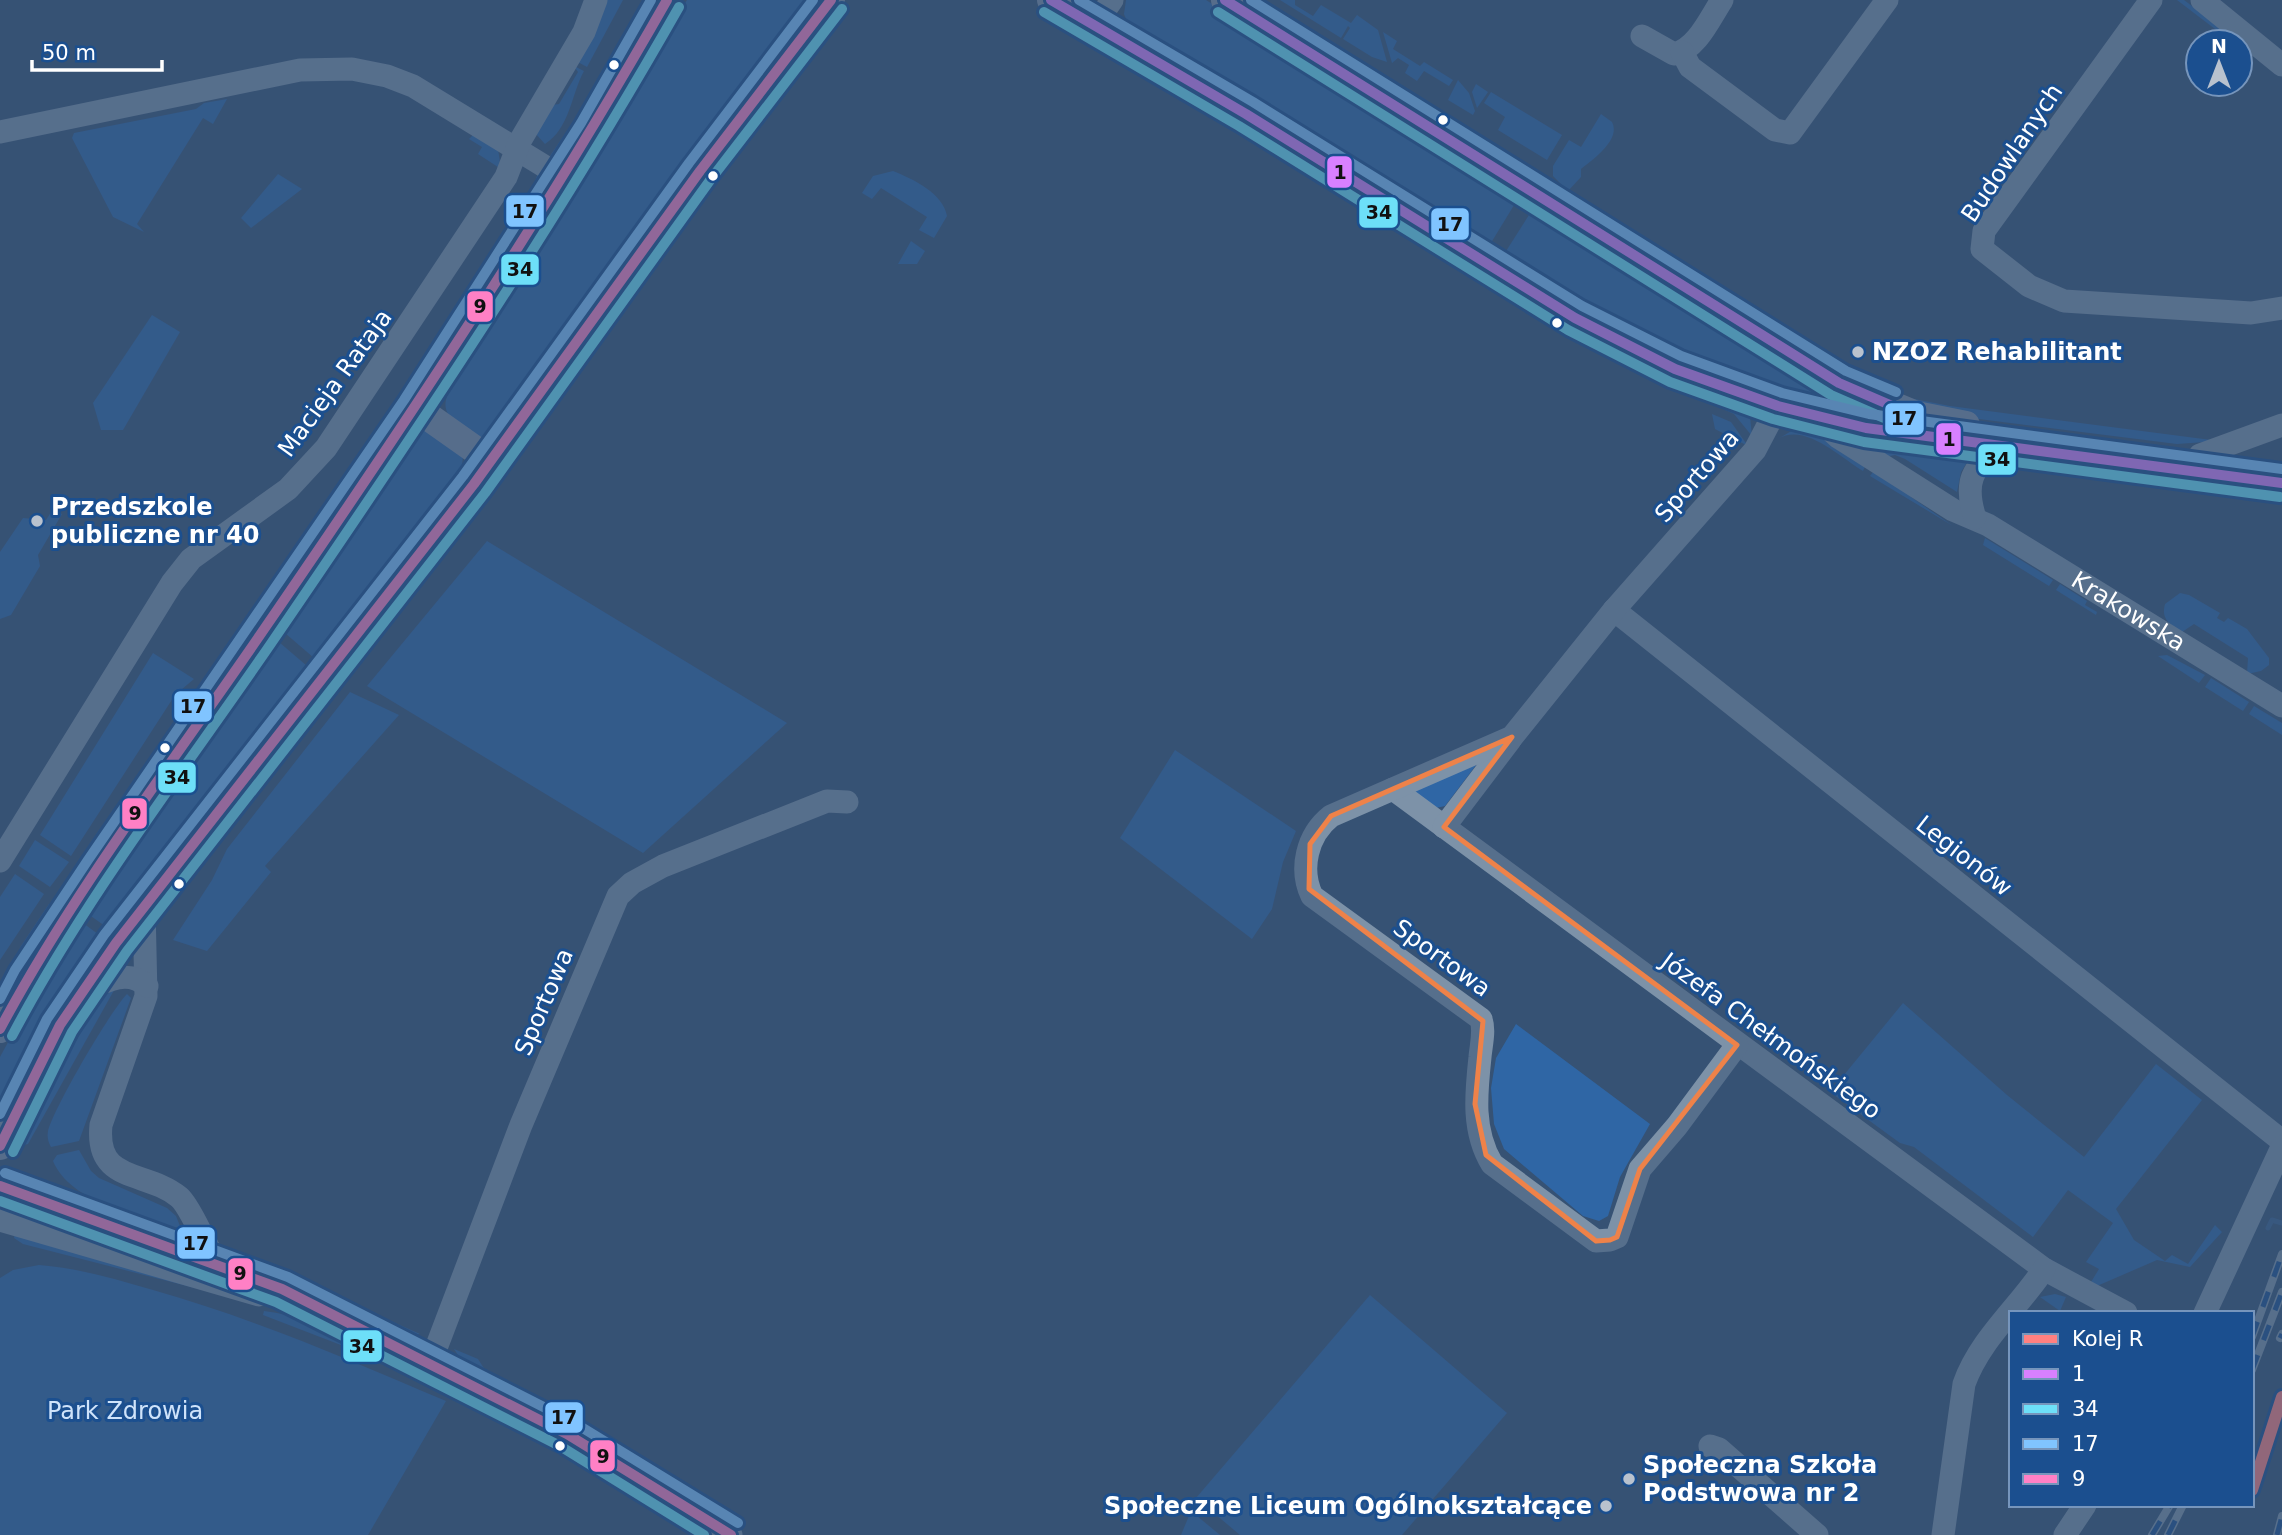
<svg xmlns="http://www.w3.org/2000/svg" width="2282" height="1535" font-family="'DejaVu Sans',sans-serif">
<style>
.green{fill:#2f66a5}
.lines{fill:none;stroke-linecap:round;stroke-linejoin:round}
.stream{stroke:#3b618d;stroke-width:5}
.minor{stroke:#7d92a8;stroke-width:23}
.major{stroke:#7d8ea7;stroke-width:28}
.rail-casing{stroke:#7e92a7;stroke-width:8}
.rail{stroke:#1b4f8f;stroke-width:5;stroke-dasharray:16;stroke-linecap:butt}
.bus-1-casing{stroke:#1b4f8f;stroke-width:16}
.bus-2-casing{stroke:#1b4f8f;stroke-width:16}
.bus-3-casing{stroke:#1b4f8f;stroke-width:16}
.bus-4-casing{stroke:#1b4f8f;stroke-width:16}
.bus-1{stroke:#d880ff;stroke-width:10}
.bus-2{stroke:#6ddff8;stroke-width:10}
.bus-3{stroke:#80c4ff;stroke-width:10}
.bus-4{stroke:#ff80c5;stroke-width:10}
.rail-1-casing{stroke:#1b4f8f;stroke-width:18}
.rail-1{stroke:#ff8080;stroke-width:12}
.marked{fill:none;stroke:#ee8249;stroke-width:5;stroke-linejoin:round}
.bus-dot{fill:#fff;stroke:#1b4f8f;stroke-width:2.5}
.poi-dot{fill:#b9c2ce;stroke:#1b4f8f;stroke-width:2.5}
.labels{text-anchor:middle;dominant-baseline:central;stroke-width:6;stroke-linejoin:round;paint-order:stroke}
.street-label{font-size:24px;fill:#fff;stroke:#1b4f8f}
.poi-label{font-size:24px;font-weight:bold;fill:#fff;stroke:#1b4f8f;text-anchor:start}
.park-label{font-size:24px;fill:#cfe3fa;stroke:#1b4f8f}
.line-badge{stroke:#1b4f8f;stroke-width:2.5}
.pale-badge-label{font-size:19px;text-anchor:middle;font-weight:bold;fill:#111}
</style>
<rect width="100%" height="100%" fill="#365274"/>
<g class="green">
<path d="M606,0H623L587,67L576,61Z"/>
<path d="M687,0H812L619,254L580,320L494,435L481,438C464,427 437,418 448,394L500,312L537,238Z"/>
<path d="M1126,0H1206L1519,197L1486,251L1130,29L1124,14Z"/>
<path d="M1247,0H1263L1393,81L1394,86L1367,76Z"/>
<path d="M1280,0H1295V5L1313,16L1321,5L1351,23L1357,15L1378,30L1387,62L1372,57L1343,39L1350,28L1348,26L1341,38Z"/>
<path d="M2177,0H2184L2235,39L2232,42Z"/>
<path d="M1383,32L1397,41L1393,49L1420,66L1424,62L1453,80L1449,86L1424,71L1417,81L1405,73L1409,65L1398,58L1392,63Z"/>
<path d="M1097,45L1106,46L1275,145L1475,270L1473,274L1467,275Z"/>
<path d="M574,66L584,71C571,95 570,128 545,144L535,133L552,105L559,104L578,72Z"/>
<path d="M1458,80L1469,93L1475,111L1473,115L1448,100Z"/>
<path d="M1476,84L1488,92L1477,108L1472,92Z"/>
<path d="M1491,92L1562,135L1547,160L1498,130L1505,117L1484,103Z"/>
<path d="M227,99L213,124L203,118L137,224L144,232L113,217L72,138L74,133L196,109L204,103Z"/>
<path d="M581,110L584,112L580,126L564,152L550,156Z"/>
<path d="M1601,114L1612,122C1621,139 1595,158 1581,169V177L1568,191L1553,176V166L1569,140L1581,147Z"/>
<path d="M473,135L498,149L501,169L478,154L482,147L469,139Z"/>
<path d="M893,171C913,179 943,193 947,216L934,238L919,230L927,217L881,188L872,199L862,193L873,176Z"/>
<path d="M538,173L544,185L427,373L262,612L258,603L413,377L532,190Z"/>
<path d="M278,174L302,189L251,228L241,218Z"/>
<path d="M1536,204L1893,420L1771,394L1639,341L1501,259Z"/>
<path d="M911,241L925,251L917,264H898Z"/>
<path d="M662,246L668,251L515,460L513,452Z"/>
<path d="M152,315L180,332L123,430H101L93,403Z"/>
<path d="M1600,351L1731,401L1750,416L1752,436L1734,414L1599,354Z"/>
<path d="M1909,398L1950,406L2219,441L2177,444L1971,418Z"/>
<path d="M1712,414L1731,422L1748,446L1715,429Z"/>
<path d="M1798,427H1810L1866,464L1863,471C1840,457 1804,422 1778,439Z"/>
<path d="M425,429L463,456L462,466L396,555L356,618L321,664L278,627L414,433Z"/>
<path d="M1843,433L1973,453L1961,472L1957,492L1905,459L1895,455L1879,458Z"/>
<path d="M1873,472L1910,491L1911,497L1953,526L1870,476Z"/>
<path d="M2215,483L2282,491V499L2223,496Z"/>
<path d="M475,502H485L347,677H337Z"/>
<path d="M53,509L62,514L38,555L40,566L11,615L0,619V552L23,518L46,520Z"/>
<path d="M1985,538L2053,580L2049,586L1983,545Z"/>
<path d="M487,541L787,723L643,853L367,686Z"/>
<path d="M2060,584L2087,601L2085,605L2097,612L2096,615L2056,590Z"/>
<path d="M2180,593L2189,595L2220,613L2217,618L2224,622L2228,618L2247,629L2269,658V665L2261,671L2247,674L2248,658L2194,624L2182,632C2169,624 2161,619 2165,604Z"/>
<path d="M246,621L255,623L211,681L207,677Z"/>
<path d="M272,636L314,672L112,931L88,914L201,738Z"/>
<path d="M153,653L194,679L175,695L71,856L40,835Z"/>
<path d="M2167,655L2205,675L2199,683L2158,656Z"/>
<path d="M2211,678L2249,702L2243,711L2205,687Z"/>
<path d="M330,686L332,698L229,830L226,826L232,811Z"/>
<path d="M350,692L399,715L265,866L271,872L207,951L173,940L212,880L227,849Z"/>
<path d="M2254,706L2282,723V735L2249,714Z"/>
<path d="M1175,750L1296,831L1283,862L1272,909L1252,939L1120,838Z"/>
<path d="M1483,756L1445,806L1436,808L1415,797L1414,789Z"/>
<path d="M99,830L108,834L65,896L59,891Z"/>
<path d="M35,840L69,862L50,887L19,866Z"/>
<path d="M15,874L44,894L0,960V897Z"/>
<path d="M49,904L59,906L19,949Z"/>
<path d="M83,923L106,940L0,1118V1057L30,1002Z"/>
<path d="M117,985L28,1144L15,1147L98,1003Z"/>
<path d="M127,994L131,998L79,1141L51,1147C48,1142 47,1137 48,1131C53,1109 111,1010 127,994Z"/>
<path d="M1903,1003L2007,1095L2084,1157L2156,1064L2202,1100L2116,1209L2134,1240L2165,1261L2172,1255L2188,1264L2215,1225L2222,1232L2190,1267L2157,1260L2097,1286L2091,1282L2099,1269L2086,1262L2113,1223L2068,1190L2033,1237L1914,1147L1900,1143L1830,1092Z"/>
<path d="M1516,1024L1650,1124L1620,1177L1608,1216L1599,1221L1583,1216L1504,1149L1494,1124L1491,1088L1496,1058Z"/>
<path d="M79,1150L91,1171L99,1178L167,1208L176,1216L180,1226L175,1228C135,1214 70,1202 53,1161L57,1155Z"/>
<path d="M24,1208L72,1225L74,1231L21,1216Z"/>
<path d="M15,1232L195,1288L23,1244L14,1238Z"/>
<path d="M39,1265C79,1268 115,1279 153,1290C255,1319 350,1360 446,1401L368,1535H0V1278L13,1270Z"/>
<path d="M301,1281L420,1334C403,1335 311,1292 301,1281Z"/>
<path d="M2055,1294L2066,1297L2060,1311L2040,1297Z"/>
<path d="M1370,1295L1507,1413L1402,1535H1240L1196,1498Z"/>
<path d="M264,1311C326,1318 409,1365 465,1395L466,1400L346,1347L263,1315Z"/>
<path d="M454,1349L478,1359L494,1384L463,1363Z"/>
<path d="M632,1486L695,1522L690,1529L631,1490Z"/>
<path d="M1191,1511L1220,1535H1181Z"/>
</g>
<g class="lines">
<path class="stream" d="M2268,1228L2272,1220L2282,1223"/>
<g class="minor">
<path d="M2151,0L1984,231L1982,249L2029,286L2064,301L2251,313L2282,308"/>
<path d="M2202,0L2282,65"/>
<path d="M1094,26L1112,0"/>
<path d="M1642,36L1674,54C1697,49 1710,18 1722,0"/>
<path d="M1682,52L1690,67L1775,130L1790,133L1887,0"/>
<path d="M0,132L300,70L352,69L387,76L413,86L562,177"/>
<path id="s1" d="M1816,417L1838,437L1953,510L1988,525L2282,706"/>
<path d="M2200,455L2282,425"/>
<path d="M1975,518C1964,483 1971,467 2001,447"/>
<path d="M1614,610L2282,1141"/>
<path d="M1393,789L2044,1269L2126,1313"/>
<path d="M1444,827L1510,740"/>
<path d="M0,861L172,583L191,559L288,489L326,448L506,177L520,141L584,32L596,0"/>
<path d="M144,907L146,996L101,1125C95,1184 146,1170 179,1197C189,1205 209,1250 216,1263"/>
<path d="M81,993C102,983 127,967 147,986"/>
<path d="M1737,1045L1677,1126L1640,1169L1617,1237L1610,1240L1596,1241L1492,1164C1472,1131 1476,1094 1480,1057C1481,1045 1485,1031 1481,1019L1312,896C1299,869 1307,835 1331,816L1512,737L1614,610L1755,450L1778,406"/>
<path d="M0,1186L282,1289L567,1434L731,1535"/>
<path d="M0,1220L259,1295"/>
<path d="M2205,1313L2282,1147"/>
<path d="M430,1364L521,1125L618,896L632,883L663,866L827,801L847,802"/>
<path d="M1710,1446L1719,1449L1817,1535"/>
<path d="M1943,1535L1964,1384C1980,1339 2018,1308 2044,1269"/>
<path d="M2065,1535L2085,1505"/>
</g>
<g class="major">
<path d="M1051,0L1246,114L1575,318L1675,369L1778,406L1866,428L2282,483"/>
<path d="M1225,0L1839,383L1916,415L1966,425"/>
<path d="M416,408L491,461"/>
<path d="M0,1029L27,978L100,868L416,408L593,130L667,0"/>
<path d="M0,1146L60,1025L116,943L474,484L700,171L831,0"/>
</g>
<defs>
<g id="rail">
<path d="M2252,1337L2282,1254"/>
<path d="M2280,1338L2282,1334"/>
<path d="M2252,1370L2282,1292"/>
<path d="M2152,1535L2170,1505"/>
<path d="M2168,1535L2183,1505"/>
<path d="M2277,1535L2282,1516"/>
</g>
</defs>
<use href="#rail" class="rail-casing"/>
<use href="#rail" class="rail"/>
<defs>
<g id="bus-1">
<path d="M1051,0L1246,114L1575,318L1675,369L1778,406L1866,428L2282,483"/>
<path d="M1225,0L1839,383L1890,405"/>
</g>
<g id="bus-2">
<path d="M1044,12L1239,126L1568,330L1670,382L1773,419L1864,442L2280,497"/>
<path d="M1218,12L1831,395L1884,418"/>
<path d="M12,1036C85,898 182,773 270,645C413,436 554,227 679,7"/>
<path d="M13,1152L72,1032L127,951L485,493L711,179L842,9"/>
<path d="M0,1201L276,1302L560,1446L704,1535"/>
</g>
<g id="bus-3">
<path d="M1079,0L1253,102L1582,306L1681,356L1782,393L1869,414L2282,469"/>
<path d="M1251,0L1846,371L1896,392"/>
<path d="M0,999L15,970L88,860L404,400L581,123L651,0"/>
<path d="M0,1114L47,1019L104,935L463,476L689,163L813,0"/>
<path d="M5,1173L288,1277L573,1422L738,1523"/>
</g>
<g id="bus-4">
<path d="M0,1029C73,892 170,766 258,638C401,430 542,220 667,0"/>
<path d="M0,1146L60,1025L116,943L474,484L700,171L831,0"/>
<path d="M0,1186L282,1289L567,1434L731,1535"/>
</g>
</defs>
<use href="#bus-1" class="bus-1-casing"/>
<use href="#bus-2" class="bus-2-casing"/>
<use href="#bus-3" class="bus-3-casing"/>
<use href="#bus-4" class="bus-4-casing"/>
<use href="#bus-1" class="bus-1"/>
<use href="#bus-2" class="bus-2"/>
<use href="#bus-3" class="bus-3"/>
<use href="#bus-4" class="bus-4"/>
<defs>
<path id="rail-1" d="M2252,1490L2282,1397"/>
</defs>
<use href="#rail-1" class="rail-1-casing"/>
<use href="#rail-1" class="rail-1"/>
</g>
<path d="M0 0H2282V1535H0ZM1512,737L1444,827L1737,1045L1640,1169L1617,1237L1610,1240L1596,1241L1486,1155L1475,1104L1483,1021L1309,889L1310,844L1331,816Z" fill="#365274" fill-opacity=".55" fill-rule="evenodd"/>
<path class="marked" d="M1512,737L1444,827L1737,1045L1640,1169L1617,1237L1610,1240L1596,1241L1486,1155L1475,1104L1483,1021L1309,889L1310,844L1331,816Z"/>
<g class="bus-dot">
<circle cx="614" cy="65" r="6"/>
<circle cx="1443" cy="120" r="6"/>
<circle cx="713" cy="176" r="6"/>
<circle cx="1557" cy="323" r="6"/>
<circle cx="165" cy="748" r="6"/>
<circle cx="179" cy="884" r="6"/>
<circle cx="560" cy="1446" r="6"/>
</g>
<g class="poi-dot">
<circle cx="1858" cy="352" r="7"/>
<circle cx="37" cy="521" r="7"/>
<circle cx="1629" cy="1479" r="7"/>
<circle cx="1606" cy="1506" r="7"/>
</g>
<g class="labels">
<g class="street-label">
<text transform="translate(2012 153) rotate(-56)">Budowlanych</text>
<text transform="translate(335 383) rotate(-54)">Macieja Rataja</text>
<text transform="translate(1697 476) rotate(-49)">Sportowa</text>
<text stroke="none"><textPath href="#s1" startOffset="369">Krakowska</textPath></text>
<text transform="translate(1964 856) rotate(38)">Legionów</text>
<text transform="translate(1442 958) rotate(36)">Sportowa</text>
<text transform="translate(544 1002) rotate(-67)">Sportowa</text>
<text transform="translate(1771 1036) rotate(36)">Józefa Chełmońskiego</text>
</g>
<g class="poi-label">
<text x="1872" y="352">NZOZ Rehabilitant</text>
<text x="51" y="507">Przedszkole<tspan x="51" dy="28">publiczne nr 40</tspan></text>
<text x="1643" y="1465">Społeczna Szkoła<tspan x="1643" dy="28">Podstwowa nr 2</tspan></text>
<text x="1592" y="1506" text-anchor="end">Społeczne Liceum Ogólnokształcące</text>
</g>
<g class="park-label">
<text x="125" y="1411">Park Zdrowia</text>
</g>
</g>
<g class="line-badge">
<rect x="1326" y="155" width="27" height="34" rx="7" fill="#d880ff"/>
<rect x="505" y="194" width="40" height="34" rx="7" fill="#80c4ff"/>
<rect x="1358" y="196" width="41" height="33" rx="7" fill="#6ddff8"/>
<rect x="1430" y="207" width="40" height="34" rx="7" fill="#80c4ff"/>
<rect x="500" y="253" width="40" height="33" rx="7" fill="#6ddff8"/>
<rect x="466" y="290" width="28" height="33" rx="7" fill="#ff80c5"/>
<rect x="1884" y="402" width="41" height="34" rx="7" fill="#80c4ff"/>
<rect x="1935" y="422" width="27" height="34" rx="7" fill="#d880ff"/>
<rect x="1977" y="443" width="40" height="33" rx="7" fill="#6ddff8"/>
<rect x="173" y="690" width="40" height="33" rx="7" fill="#80c4ff"/>
<rect x="157" y="761" width="40" height="33" rx="7" fill="#6ddff8"/>
<rect x="121" y="797" width="27" height="33" rx="7" fill="#ff80c5"/>
<rect x="176" y="1226" width="40" height="34" rx="7" fill="#80c4ff"/>
<rect x="227" y="1257" width="27" height="34" rx="7" fill="#ff80c5"/>
<rect x="342" y="1329" width="41" height="34" rx="7" fill="#6ddff8"/>
<rect x="544" y="1401" width="40" height="33" rx="7" fill="#80c4ff"/>
<rect x="589" y="1439" width="27" height="34" rx="7" fill="#ff80c5"/>
</g>
<g class="pale-badge-label">
<text x="1340" y="179">1</text>
<text x="525" y="218">17</text>
<text x="1379" y="219">34</text>
<text x="1450" y="231">17</text>
<text x="520" y="276">34</text>
<text x="480" y="313">9</text>
<text x="1904" y="425">17</text>
<text x="1949" y="446">1</text>
<text x="1997" y="466">34</text>
<text x="193" y="713">17</text>
<text x="177" y="784">34</text>
<text x="135" y="820">9</text>
<text x="196" y="1250">17</text>
<text x="240" y="1280">9</text>
<text x="362" y="1353">34</text>
<text x="564" y="1424">17</text>
<text x="603" y="1463">9</text>
</g>
<rect x="2009" y="1311" width="245" height="196" fill="#1b4f8f" stroke="#7695bc" stroke-width="2"/>
<rect x="2023" y="1334" width="35" height="10" fill="#ff8080" stroke="#7695bc" stroke-width="2"/>
<text x="2072" y="1346" font-size="21" fill="#ffffff">Kolej R</text>
<rect x="2023" y="1369" width="35" height="10" fill="#d880ff" stroke="#7695bc" stroke-width="2"/>
<text x="2072" y="1381" font-size="21" fill="#ffffff">1</text>
<rect x="2023" y="1404" width="35" height="10" fill="#6ddff8" stroke="#7695bc" stroke-width="2"/>
<text x="2072" y="1416" font-size="21" fill="#ffffff">34</text>
<rect x="2023" y="1439" width="35" height="10" fill="#80c4ff" stroke="#7695bc" stroke-width="2"/>
<text x="2072" y="1451" font-size="21" fill="#ffffff">17</text>
<rect x="2023" y="1474" width="35" height="10" fill="#ff80c5" stroke="#7695bc" stroke-width="2"/>
<text x="2072" y="1486" font-size="21" fill="#ffffff">9</text>
<g transform="translate(2219 63)"><circle r="33" fill="#1b4f8f" stroke="#7695bc" stroke-width="2"/>
<path d="M0-5L12 26L0 18L-12 26Z" fill="#b9c2ce"/>
<text y="-10" font-size="19" font-weight="bold" text-anchor="middle" fill="#ffffff">N</text>
</g>
<path d="M32 60v10h130v-10" fill="none" stroke="#ffffff" stroke-width="3.5"/>
<text x="42" y="60" font-size="21" fill="#ffffff" stroke="#1b4f8f" stroke-width="5" paint-order="stroke">50 m</text>
</svg>
